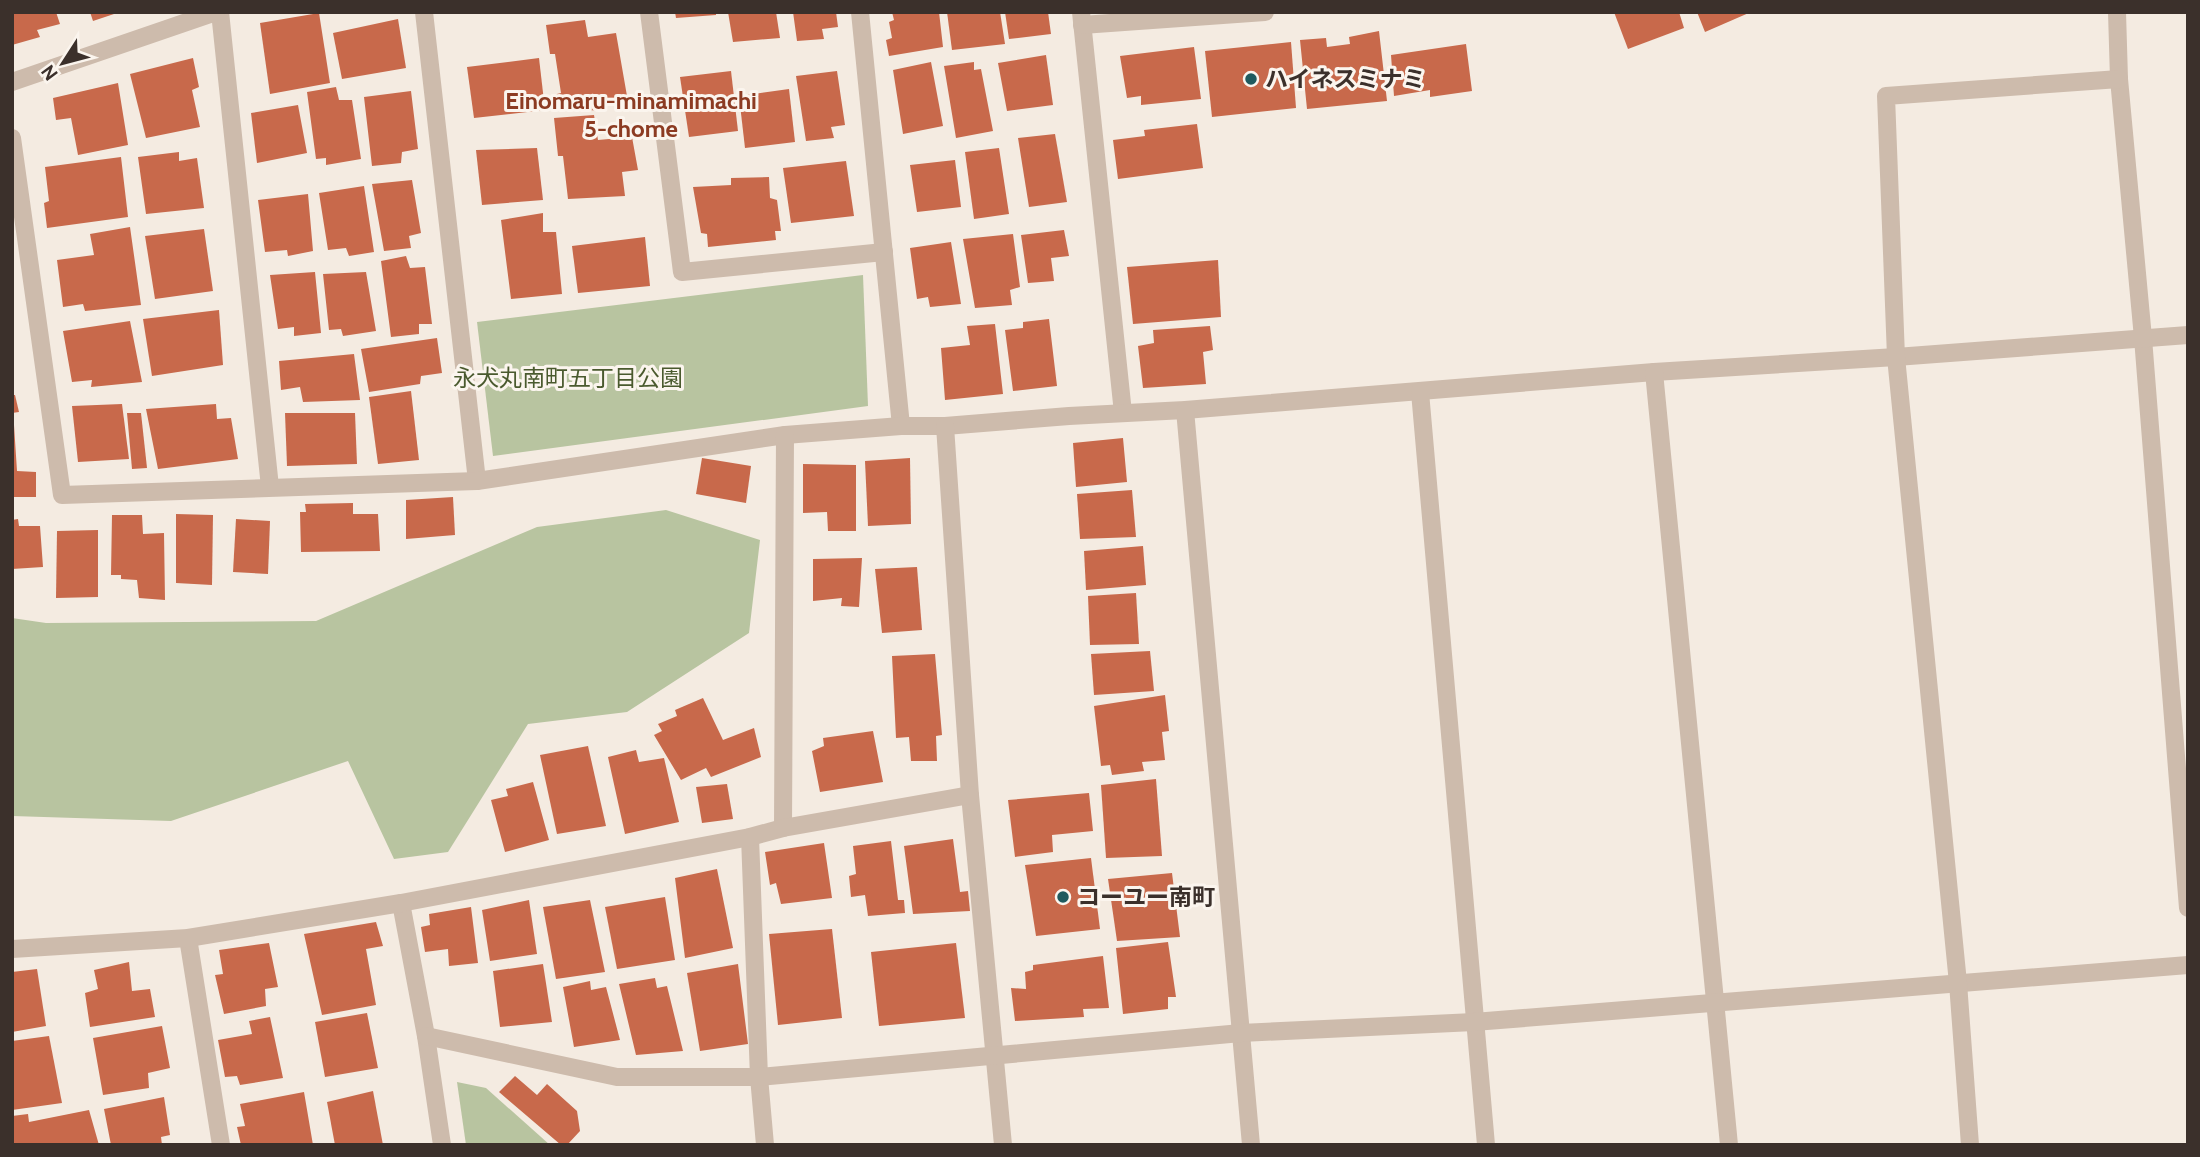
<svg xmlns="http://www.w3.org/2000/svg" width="2200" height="1157" font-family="Cabin,'Noto Sans JP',sans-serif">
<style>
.green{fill:#b8c4a0}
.building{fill:#c8694b}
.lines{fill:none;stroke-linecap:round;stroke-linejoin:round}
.minor{stroke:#cdbbac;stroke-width:18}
.poi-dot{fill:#1f5a5e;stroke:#fbf5ee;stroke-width:2.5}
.labels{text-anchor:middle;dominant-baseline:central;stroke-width:6;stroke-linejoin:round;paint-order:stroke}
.poi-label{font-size:23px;font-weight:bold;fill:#3b302b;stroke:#fbf5ee;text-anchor:start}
.park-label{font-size:23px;fill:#4a5a2e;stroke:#fbf5ee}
.neighbourhood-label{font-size:24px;font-weight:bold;fill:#8c3b22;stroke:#fbf5ee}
</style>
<rect width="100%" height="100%" fill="#f4ebe1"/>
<g class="green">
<path d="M863,275L868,406L493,456L477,322Z"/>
<path d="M666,510L760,540L749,633L627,712L528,724L448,852L394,859L348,761L171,821L12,816V618L46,623L316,621L537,527Z"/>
<path d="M457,1082L486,1088L550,1145H466Z"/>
</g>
<g class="building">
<path d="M12,12H56L60,24L37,30L40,37L12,45Z"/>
<path d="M90,12H117V13L93,21Z"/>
<path d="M675,12H716V15L676,18Z"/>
<path d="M728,12H776L780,38L733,42Z"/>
<path d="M793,12H836L838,27L822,29L824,39L797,41Z"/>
<path d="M892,12H939L943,47L889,56L886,40L892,38L889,22L894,20Z"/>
<path d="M947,12H1000L1005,44L952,50Z"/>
<path d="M1005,12H1048L1051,34L1009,39Z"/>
<path d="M1614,12H1679L1684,28L1628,49Z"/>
<path d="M1697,12H1751L1705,32Z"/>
<path d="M319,13L330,83L270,94L260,23Z"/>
<path d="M398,19L406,68L342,79L333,33Z"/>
<path d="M585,20L588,37L616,33L627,96L605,100L607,110L554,111L553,95L561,93L555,54H550L546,25Z"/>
<path d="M1379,31L1387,101L1307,109L1300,40L1326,38L1327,47L1350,44L1349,37Z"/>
<path d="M1291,42L1296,108L1212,117L1205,51Z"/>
<path d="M1466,44L1472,91L1430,97V90L1394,96L1391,55Z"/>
<path d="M1194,47L1201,99L1141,105V96L1127,98L1120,56Z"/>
<path d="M1046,55L1053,105L1007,111L998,63Z"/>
<path d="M193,58L199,87L192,90L200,127L146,138L130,74Z"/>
<path d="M539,58L545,110L474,118L467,67Z"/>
<path d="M931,62L943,126L903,134L893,70Z"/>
<path d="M974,62V70L981,69L993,131L956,138L944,66Z"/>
<path d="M731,71L738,131L689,137L680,77Z"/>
<path d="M837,71L845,125L831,127L834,138L806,141L796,76Z"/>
<path d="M118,83L128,145L78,155L71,118L56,120L53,98Z"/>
<path d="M336,87L339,100H352L361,159L326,165V158L316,159L307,92Z"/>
<path d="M789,89L795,142L745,148L739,96Z"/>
<path d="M411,91L418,149L402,152L401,163L372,166L364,97Z"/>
<path d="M298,105L307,153L257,163L251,113Z"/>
<path d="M594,115L598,140L632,137L638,170L622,172L625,196L568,199L563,156H558L554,118Z"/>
<path d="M1197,124L1203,168L1118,179L1113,140L1145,136L1144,130Z"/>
<path d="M1055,134L1067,202L1029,207L1018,138Z"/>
<path d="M537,148L543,200L482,205L476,150Z"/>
<path d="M999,148L1009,214L974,219L965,152Z"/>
<path d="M179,152V161L197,158L204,208L146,214L138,157Z"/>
<path d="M121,157L128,217L47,228L44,203L49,201L45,167Z"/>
<path d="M955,160L961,207L917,212L910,165Z"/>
<path d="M846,161L854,216L791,223L783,168Z"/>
<path d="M769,177L770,198L777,200L781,231H775L776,240L708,247L707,234L701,233L693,187L731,185V178Z"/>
<path d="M412,180L421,233L409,236L411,248L384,251L372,184Z"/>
<path d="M364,186L374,252L349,256L346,248L328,250L319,193Z"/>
<path d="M308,194L313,251L288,256L287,250L265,252L258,200Z"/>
<path d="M543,213V232H556L562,294L511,299L501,220Z"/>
<path d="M130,227L141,305L85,311L83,304L63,307L57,260L94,255L90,234Z"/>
<path d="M204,229L213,291L155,299L145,236Z"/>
<path d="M1064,230L1069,256L1051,258L1054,281L1028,283L1021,235Z"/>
<path d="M1013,234L1020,287L1010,290L1012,305L975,308L963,239Z"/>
<path d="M645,237L650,286L578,293L572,246Z"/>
<path d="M951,242L961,304L930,307L928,297L917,299L910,248Z"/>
<path d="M406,256L410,268L425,267L432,324H419V334L391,337L381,261Z"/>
<path d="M1218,260L1221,317L1133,324L1127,267Z"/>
<path d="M315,272L321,333L294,336V327L278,329L270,275Z"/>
<path d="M366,272L376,331L343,336L341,329L329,330L323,274Z"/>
<path d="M219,310L223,365L152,376L143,319Z"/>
<path d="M1049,319L1057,386L1013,391L1005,330L1023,328V322Z"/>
<path d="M130,321L142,382L91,387L92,380L72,382L63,331Z"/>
<path d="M995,324L1003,394L945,400L941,348L970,345L967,326Z"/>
<path d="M1210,326L1213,350L1203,352L1206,384L1143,388L1138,346L1154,343L1153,330Z"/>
<path d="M437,338L442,373L421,376L420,384L369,392L361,349Z"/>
<path d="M354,354L360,400L303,402L300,387L281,390L279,361Z"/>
<path d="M411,391L419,460L378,464L369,397Z"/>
<path d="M12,395H15L19,412L12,413Z"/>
<path d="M122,404L129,459L78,462L72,406Z"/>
<path d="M216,404L217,419L231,418L238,459L158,469L146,409Z"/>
<path d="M127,413H141L147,468L132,469Z"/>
<path d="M285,413H355L357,464L287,466Z"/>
<path d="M12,425H14L17,471L36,472V497H12Z"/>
<path d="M1123,438L1127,482L1076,487L1073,443Z"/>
<path d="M702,458L751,466L746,503L696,494Z"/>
<path d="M910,458L911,524L868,526L865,461Z"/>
<path d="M803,464L856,465V531H828L827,512L803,513Z"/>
<path d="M1132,490L1136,537L1080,539L1077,494Z"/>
<path d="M453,497L455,535L406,539V500Z"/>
<path d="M353,503V514H378L380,551L301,552L300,512H306L305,504Z"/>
<path d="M176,514L213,515L212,585L176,583Z"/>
<path d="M112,515H142L143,534L164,533L165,600L139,598L137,580L121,579V575H111Z"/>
<path d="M18,519L19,526H40L43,567L12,569V520Z"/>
<path d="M236,519L270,521L268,574L233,572Z"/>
<path d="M98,530V597L56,598L57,531Z"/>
<path d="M1143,546L1146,585L1086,590L1084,551Z"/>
<path d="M862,558L859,607L841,606L842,598L813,601V559Z"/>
<path d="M917,567L922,630L882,633L875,569Z"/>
<path d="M1136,593L1139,644L1090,645L1088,596Z"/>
<path d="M1150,651L1154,691L1094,695L1091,654Z"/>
<path d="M935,654L942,735L936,736L937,761H911L909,737L896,738L892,656Z"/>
<path d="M1165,695L1169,731L1162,732L1165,760L1142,762L1144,771L1112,775L1110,765L1101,766L1094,706Z"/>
<path d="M703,698L723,740L754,728L761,757L711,777L706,768L681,780L654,735L662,731L658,724L677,716L675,710Z"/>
<path d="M873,731L883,782L820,792L812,751L824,746L823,738Z"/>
<path d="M588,746L606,826L557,834L540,755Z"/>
<path d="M636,750L639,762L664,758L679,822L625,834L608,757Z"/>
<path d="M1156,779L1162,856L1106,858L1101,785Z"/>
<path d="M533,782L549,840L505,852L491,800L508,796L506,789Z"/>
<path d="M727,784L733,819L702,823L696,787Z"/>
<path d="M1089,793L1093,831L1052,835L1053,852L1015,857L1008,800Z"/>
<path d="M953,839L960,892L968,891L970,911L913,914L904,846Z"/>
<path d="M891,841L898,900H904L905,913L868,916L865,895L851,897L849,876L856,874L853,846Z"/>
<path d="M824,843L832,898L781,904L776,883L770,885L765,852Z"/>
<path d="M1091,858L1100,929L1036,936L1025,865Z"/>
<path d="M717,869L733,948L685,958L675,878Z"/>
<path d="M1172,873L1180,937L1117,941L1108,879Z"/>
<path d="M665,897L675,960L617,969L605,907Z"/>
<path d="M529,900L537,954L490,961L482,910Z"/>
<path d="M590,900L605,972L556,979L543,907Z"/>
<path d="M471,907L478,963L449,966L448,949L425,952L421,927L430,925L429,914Z"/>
<path d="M376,922L383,946L366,949L376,1005L322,1015L304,934Z"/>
<path d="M832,929L842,1018L778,1025L769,934Z"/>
<path d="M1168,942L1176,997H1168V1009L1123,1014L1116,948Z"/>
<path d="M269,943L278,987L265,989L266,1006L224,1014L215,975L223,974L219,950Z"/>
<path d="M956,943L965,1018L879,1026L871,952Z"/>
<path d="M1103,956L1109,1008L1083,1009L1084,1017L1015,1021L1011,988L1026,989L1025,972L1033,970V965Z"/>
<path d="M129,962L132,991L150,989L155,1017L90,1027L85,993L98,989L94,970Z"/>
<path d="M543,964L552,1022L500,1027L493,971Z"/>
<path d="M738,964L748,1044L700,1051L687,973Z"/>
<path d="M37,969L46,1026L12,1032V972Z"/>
<path d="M655,978L657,988L667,986L683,1051L636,1055L619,984Z"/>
<path d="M590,981L591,990L606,987L620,1040L574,1047L563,987Z"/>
<path d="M367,1013L378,1068L325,1077L315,1022Z"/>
<path d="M270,1017L283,1078L240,1085L237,1076L225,1077L218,1040L252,1034L249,1021Z"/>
<path d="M162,1026L170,1068L148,1073L149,1088L103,1095L93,1038Z"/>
<path d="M49,1036L62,1103L12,1110V1041Z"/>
<path d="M515,1076L537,1095L547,1084L577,1111L580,1131L567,1145H561L499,1092Z"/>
<path d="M373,1091L383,1145H335L327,1102Z"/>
<path d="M304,1092L313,1145H241L237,1127L245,1126L240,1104Z"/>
<path d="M164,1097L170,1135L161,1137L162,1145H111L104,1109Z"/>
<path d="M89,1110L99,1145H12V1116L28,1114L29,1122Z"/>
</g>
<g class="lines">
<g class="minor">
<path d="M220,12L270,487"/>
<path d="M424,12L477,481"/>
<path d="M649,12L682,272L884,252"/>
<path d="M860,12L901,426"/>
<path d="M1081,12L1123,413"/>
<path d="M2117,12L2119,79L2143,338L2188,908"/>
<path d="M1082,25L1265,12"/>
<path d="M12,82L216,12"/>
<path d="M12,138L62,495L477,481L785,435L901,426H945L1069,416L1185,410L1654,372L1896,357L2188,335"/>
<path d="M1654,372L1729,1145"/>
<path d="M1420,392L1486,1145"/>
<path d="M1185,410L1251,1145"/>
<path d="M945,426L970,795L1003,1145"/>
<path d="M783,828L785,435"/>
<path d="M750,837L759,1077L765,1145"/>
<path d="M401,903L426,1036L442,1145"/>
<path d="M188,938L221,1145"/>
<path d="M12,949L188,938L401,903L750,837L783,828L970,795"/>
<path d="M426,1036L617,1077H759L1241,1033L1474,1022L2188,965"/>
<path d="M1970,1145L1958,983L1896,357L1886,96L2119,79"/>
</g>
</g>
<g class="poi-dot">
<circle cx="1251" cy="79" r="7"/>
<circle cx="1063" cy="897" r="7"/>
</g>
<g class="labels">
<g class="poi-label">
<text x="1265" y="79">ハイネスミナミ</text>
<text x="1077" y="897">コーユー南町</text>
</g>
<g class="park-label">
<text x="568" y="378">永犬丸南町五丁目公園</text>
</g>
<g class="neighbourhood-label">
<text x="631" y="100">Einomaru-minamimachi<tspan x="631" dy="28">5-chome</tspan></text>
</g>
</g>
<rect width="2200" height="1157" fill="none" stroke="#3b302b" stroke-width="28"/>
<g transform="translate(63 63) rotate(234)" stroke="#fbf5ee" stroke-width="5" paint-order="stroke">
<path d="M0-5L12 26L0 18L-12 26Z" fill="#3b302b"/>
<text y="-10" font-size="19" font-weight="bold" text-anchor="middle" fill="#3b302b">N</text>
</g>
</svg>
